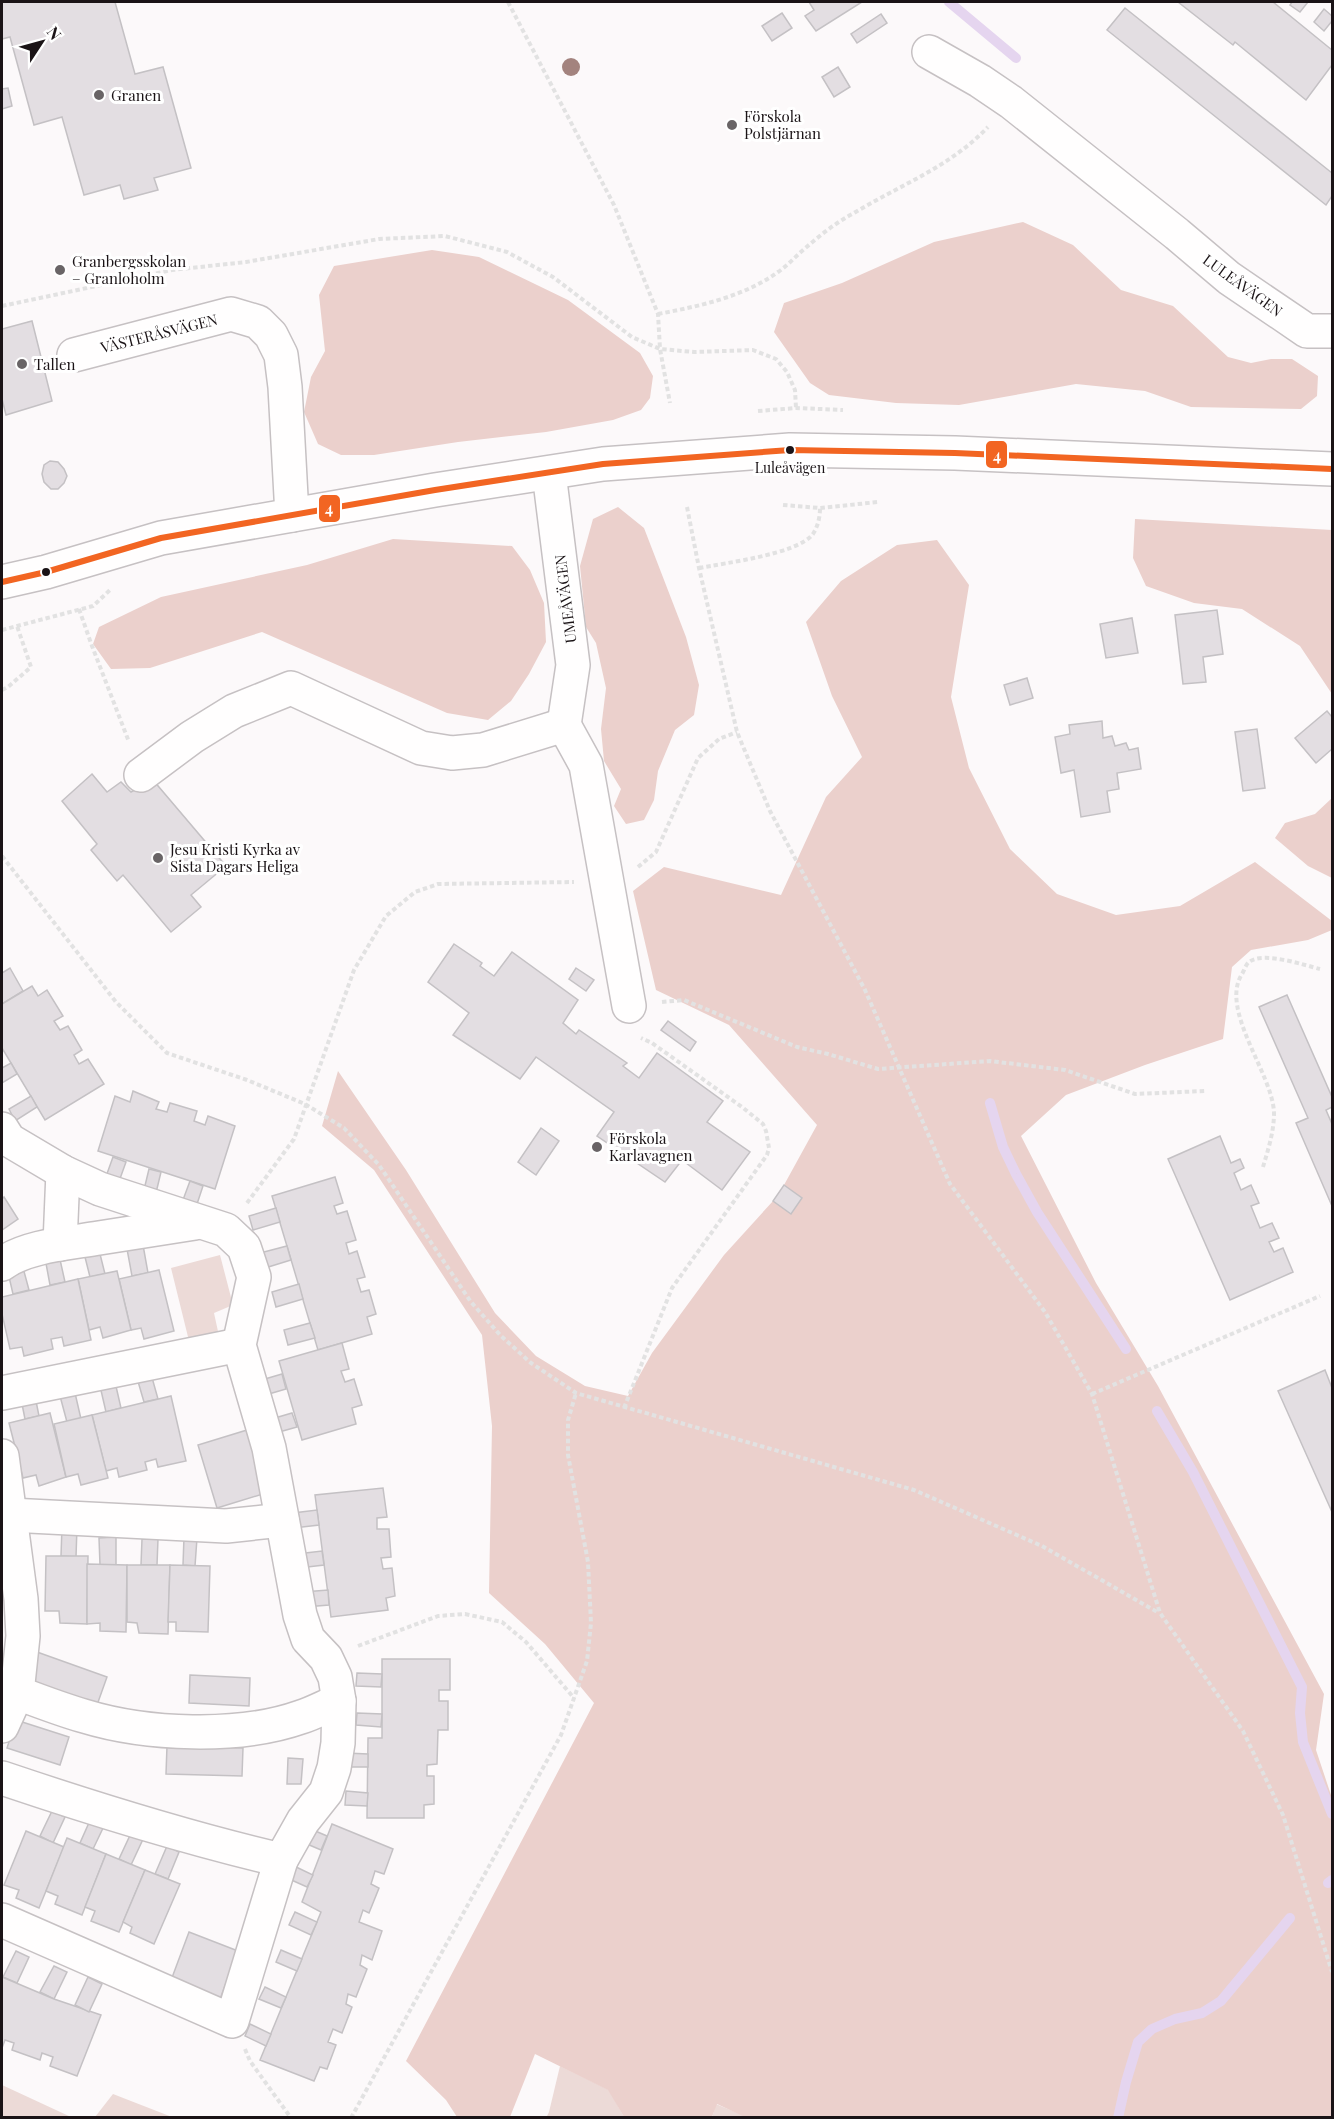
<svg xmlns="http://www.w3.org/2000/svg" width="1334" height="2119" font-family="'Playfair Display',serif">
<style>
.green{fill:#ecdad7}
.forest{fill:#ebd0cc}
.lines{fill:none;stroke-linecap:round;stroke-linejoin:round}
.stream{stroke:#e5d5ef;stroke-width:10}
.building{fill:#e3dee2;stroke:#c4c1c4;stroke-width:1.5}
.minor-casing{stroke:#c6c1c3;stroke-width:36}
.path{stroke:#e2e2e2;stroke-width:4;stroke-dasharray:4.5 3;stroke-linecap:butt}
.minor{stroke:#fffefe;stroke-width:33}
.bus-1-casing{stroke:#fff;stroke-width:10}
.bus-1{stroke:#f26522;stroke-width:6}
.tree{fill:#a3837e}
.poi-dot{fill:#696466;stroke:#fff;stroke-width:2}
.bus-dot{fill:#1a1316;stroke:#fff;stroke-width:2}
.labels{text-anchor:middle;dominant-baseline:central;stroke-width:6;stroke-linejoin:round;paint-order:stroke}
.bus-label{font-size:14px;fill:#1a1316;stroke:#fff}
.poi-label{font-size:15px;fill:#1a1316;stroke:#fff;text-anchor:start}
.street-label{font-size:15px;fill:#1a1316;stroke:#fff}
.line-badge{stroke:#fff;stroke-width:2}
.badge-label{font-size:16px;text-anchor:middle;font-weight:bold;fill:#fff}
</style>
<rect width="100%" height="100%" fill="#fcf9fa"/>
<g class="green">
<path d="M220,1255L233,1305L214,1313L219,1336L190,1345L171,1268Z"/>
<path d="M560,2066L609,2090L624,2117L546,2118L549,2112Z"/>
<path d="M2,2085L71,2117H2Z"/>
<path d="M113,2094L172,2117H95Z"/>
<path d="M716,2104L747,2117L712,2118Z"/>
</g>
<g class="forest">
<path d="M1023,222L1073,245L1121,290L1173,306L1228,357L1251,363L1271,359H1292L1318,376L1317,396L1301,409L1191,407L1145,391L1076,384L959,405L896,403L829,395L810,383L774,332L784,303L842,283L934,242Z"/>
<path d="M432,250L479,257L568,300L640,353L653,376L650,398L641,410L613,420L546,432L458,442L374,455H341L318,444L304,412L311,377L325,351L319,295L334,266Z"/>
<path d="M618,507L644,528L686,637L699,685L694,715L675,730L658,771L654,800L644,820L626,824L614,806L621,789L604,761L601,729L606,688L596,643L586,627L580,566L593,519Z"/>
<path d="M1135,519L1332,530V694L1300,646L1242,609L1194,603L1146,586L1133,558Z"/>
<path d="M393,539L512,546L530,570L544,603L546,642L529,674L511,701L488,720L447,713L262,632L150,668L111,669L93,644L99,627L161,597L307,565Z"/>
<path d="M937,540L969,585L951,697L969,768L1010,849L1057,894L1116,915L1180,906L1255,862L1332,921V930L1308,940L1251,950L1232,967L1223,1039L1145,1065L1066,1095L1021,1136L1096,1283L1158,1386L1324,1694L1316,1750L1332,1798V2117L747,2118L717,2104L712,2117H624L608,2090L535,2054L510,2117H457L446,2100L406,2061L594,1703L545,1644L489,1593L492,1426L482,1335L374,1170L322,1126L338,1071L406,1170L495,1313L536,1356L585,1386L628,1396L652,1353L724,1255L773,1201L784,1185L817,1125L729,1025L656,990L633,891L664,867L781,895L826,797L862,757L832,696L806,622L841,581L897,545Z"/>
<path d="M1332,798V878L1308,866L1275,838L1285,823L1315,814Z"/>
</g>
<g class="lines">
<g class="stream">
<path d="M949,2L1016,58"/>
<path d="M990,1103L1003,1147L1016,1174L1037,1212L1126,1349"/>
<path d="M1157,1411L1193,1472L1302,1687L1300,1713L1303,1742L1332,1814"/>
<path d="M1328,1883L1332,1880"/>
<path d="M1118,2118L1126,2082L1138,2042L1152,2029L1175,2019L1202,2013L1221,2001L1290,1918"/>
</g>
</g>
<g class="building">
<path d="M2,2H115L135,74L163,67L191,168L154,178L158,190L124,199L120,185L84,195L62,117L34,125L10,37L2,39Z"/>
<path d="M809,2H862L816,31L805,16L814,10Z"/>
<path d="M1178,2H1273L1332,50V65L1306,100L1235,42L1233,45Z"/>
<path d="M1292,2H1308L1300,12L1290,5Z"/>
<path d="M1125,8L1332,173V196L1326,205L1107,30Z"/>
<path d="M1324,9L1332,16V21L1324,31L1314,22Z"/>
<path d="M782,13L792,28L772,41L762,26Z"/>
<path d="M881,14L887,23L857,43L851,34Z"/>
<path d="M838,67L850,87L834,97L822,77Z"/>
<path d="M8,88L12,106L2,109V89Z"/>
<path d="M32,321L52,401L6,415L2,399V329Z"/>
<path d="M50,461L58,462L64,469L67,476L64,483L58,489H51L44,482L42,474L44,465Z"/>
<path d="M1217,610L1223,654L1203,657L1206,682L1183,684L1175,615Z"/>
<path d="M1132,618L1138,653L1106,658L1100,624Z"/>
<path d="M1027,678L1033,698L1010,705L1004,685Z"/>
<path d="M1327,711L1332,717V749L1316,763L1295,738Z"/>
<path d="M1102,721L1103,738L1112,736L1115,746L1126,743L1129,750L1138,748L1141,769L1117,773L1119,789L1107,791L1110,812L1081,817L1074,770L1061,773L1055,737L1070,734L1069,725Z"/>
<path d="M1257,729L1265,788L1243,791L1235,732Z"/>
<path d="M92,774L107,792L121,782L131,792L153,780L226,866L191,895L201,907L171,932L123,875L117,881L91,850L97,844L62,801Z"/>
<path d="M454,944L482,963L480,966L494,976L512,952L578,1000L563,1023L576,1034L579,1030L627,1063L623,1066L639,1078L657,1053L723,1101L707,1122L750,1152L722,1190L682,1160L665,1182L597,1136L614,1112L536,1057L520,1079L453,1035L469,1013L428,982Z"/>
<path d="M10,968L23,991L2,1004V973Z"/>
<path d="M576,968L594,980L586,991L569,979Z"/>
<path d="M32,986L38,996L47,990L63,1016L54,1021L60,1030L68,1026L82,1050L74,1055L79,1064L88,1059L104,1084L45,1120L2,1048V1004Z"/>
<path d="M1287,995L1332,1097V1107L1326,1110L1332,1124V1206L1296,1123L1308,1118L1259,1007Z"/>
<path d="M668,1021L696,1042L690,1051L661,1030Z"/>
<path d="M11,1063L17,1074L2,1083V1068Z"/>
<path d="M133,1091L159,1102L156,1109L167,1112L170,1103L197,1111L194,1121L205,1125L208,1116L235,1126L215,1189L98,1151L115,1096L130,1102Z"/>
<path d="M31,1096L37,1107L15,1121L9,1109Z"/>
<path d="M541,1128L559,1141L536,1175L518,1162Z"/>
<path d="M1220,1136L1231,1163L1240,1159L1244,1168L1234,1173L1241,1190L1251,1185L1259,1203L1251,1206L1260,1228L1272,1223L1279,1238L1269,1242L1274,1252L1283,1248L1293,1272L1230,1300L1168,1159Z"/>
<path d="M113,1157L126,1162L117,1187L104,1182Z"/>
<path d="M149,1169L161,1172L155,1197L143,1194Z"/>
<path d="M335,1177L343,1203L334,1206L337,1214L347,1211L356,1240L346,1243L349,1254L357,1251L365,1277L357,1279L361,1292L369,1290L376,1314L367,1317L372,1334L318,1350L272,1196Z"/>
<path d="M190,1181L203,1186L194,1213L180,1208Z"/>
<path d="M784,1185L802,1198L791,1214L773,1201Z"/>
<path d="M4,1197L18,1219L2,1230V1199Z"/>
<path d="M276,1208L280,1222L253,1230L249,1216Z"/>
<path d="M143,1245L148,1273L132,1276L127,1249Z"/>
<path d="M98,1246L105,1274L90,1277L83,1249Z"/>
<path d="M287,1246L291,1260L265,1268L260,1253Z"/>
<path d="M59,1255L65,1282L50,1285L45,1258Z"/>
<path d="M22,1264L29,1290L13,1294L7,1268Z"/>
<path d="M159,1270L174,1331L144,1339L141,1328L131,1330L119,1279Z"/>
<path d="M117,1271L131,1330L103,1338L100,1327L89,1330L78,1279Z"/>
<path d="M78,1279L91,1340L64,1346L62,1337L51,1339L53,1349L24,1356L22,1347L10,1349L2,1314V1297Z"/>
<path d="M299,1284L303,1299L276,1307L272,1292Z"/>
<path d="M310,1323L315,1338L288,1345L284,1330Z"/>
<path d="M342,1343L349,1369L341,1371L345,1382L354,1379L362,1405L352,1408L356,1424L302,1440L279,1361Z"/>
<path d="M1325,1370L1332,1388V1512L1278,1391Z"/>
<path d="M151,1374L158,1399L144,1402L137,1378Z"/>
<path d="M282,1374L286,1389L262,1396L258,1381Z"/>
<path d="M115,1382L121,1408L106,1412L100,1386Z"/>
<path d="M34,1391L39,1416L25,1419L20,1394Z"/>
<path d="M75,1393L81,1419L67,1422L60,1396Z"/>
<path d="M171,1396L186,1461L158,1467L156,1459L145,1462L147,1470L119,1477L117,1468L106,1471L92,1415Z"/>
<path d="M50,1413L66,1477L39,1486L36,1475L23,1478L9,1423Z"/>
<path d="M292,1413L297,1427L272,1434L268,1420Z"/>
<path d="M92,1415L108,1478L81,1485L78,1474L66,1477L54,1424Z"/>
<path d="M247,1430L266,1493L217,1508L198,1445Z"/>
<path d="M383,1488L387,1517L377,1518V1529H389L391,1557L381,1558L383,1569L392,1568L395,1596L386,1598L388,1610L331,1617L315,1495Z"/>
<path d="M317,1510L319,1525L294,1528L293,1513Z"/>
<path d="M62,1527H77L76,1557L61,1556Z"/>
<path d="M116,1537V1565H100L99,1538Z"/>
<path d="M184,1537L197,1538L195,1566L183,1565Z"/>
<path d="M142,1539H158L157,1565H141Z"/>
<path d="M322,1551L324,1565L299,1568L297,1554Z"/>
<path d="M46,1556H88L87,1624L60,1623L59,1611H45Z"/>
<path d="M87,1564L127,1565L126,1632L100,1631V1623L87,1624Z"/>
<path d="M127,1565H170L168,1634L139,1633L137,1623L127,1622Z"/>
<path d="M170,1565L210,1566L208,1632L176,1631V1622H168Z"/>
<path d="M328,1590L329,1605L305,1607L303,1592Z"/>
<path d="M37,1652L107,1677L97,1705L27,1679Z"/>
<path d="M382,1659H450V1690H439V1701H448V1730H438L437,1764L427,1765V1776H434V1804L424,1805V1818H367L368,1738H382Z"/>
<path d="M357,1673L382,1674L381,1687L356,1686Z"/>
<path d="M190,1675L250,1678L249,1706L189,1703Z"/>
<path d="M357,1713L382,1714L381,1727L356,1725Z"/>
<path d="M16,1720L69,1737L60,1765L7,1748Z"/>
<path d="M167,1746L243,1748L242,1776L166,1774Z"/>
<path d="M345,1753L368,1754V1767H344Z"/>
<path d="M288,1758L303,1759L301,1784H287Z"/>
<path d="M346,1791L368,1793L367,1806L345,1805Z"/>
<path d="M52,1811L65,1817L53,1843L40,1836Z"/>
<path d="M92,1816L106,1822L93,1849L80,1843Z"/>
<path d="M332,1824L393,1849L384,1874L375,1871L371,1884L379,1888L369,1913L363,1910L359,1922L382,1931L372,1960L362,1955L360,1965L367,1969L356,1997L348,1994L346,2004L352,2007L342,2033L333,2029L328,2042L336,2045L327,2069L320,2067L314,2081L260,2060L321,1912L302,1902Z"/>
<path d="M306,1827L327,1836L321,1850L300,1841Z"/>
<path d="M26,1831L64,1847L39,1908L16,1898L19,1890L4,1885Z"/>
<path d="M132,1831L144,1837L131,1865L119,1859Z"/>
<path d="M67,1838L106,1854L82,1915L55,1904L58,1896L46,1891Z"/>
<path d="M167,1846L179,1852L168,1879L155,1874Z"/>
<path d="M106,1854L145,1870L119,1932L91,1921L95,1911L85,1907Z"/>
<path d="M292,1865L313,1875L307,1887L287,1878Z"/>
<path d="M145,1870L180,1884L154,1944L130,1933L132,1927L123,1922Z"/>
<path d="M295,1912L317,1922L311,1935L289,1925Z"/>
<path d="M189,1932L238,1951L219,2002L170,1983Z"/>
<path d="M281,1950L302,1959L297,1971L276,1962Z"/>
<path d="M16,1951L29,1957L17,1983L3,1977Z"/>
<path d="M54,1966L67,1972L54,1999L40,1992Z"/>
<path d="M2,1977L54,1999L101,2015L77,2076L50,2066L53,2057L42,2053L40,2060L12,2050L14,2043L5,2040L2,2048Z"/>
<path d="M88,1977L102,1984L89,2012L75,2005Z"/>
<path d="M265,1987L286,1997L281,2008L259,1999Z"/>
<path d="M250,2024L271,2034L266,2046L245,2036Z"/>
</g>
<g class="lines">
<defs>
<g id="minor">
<path d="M929,52L980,81L1011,102L1177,234L1229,278L1307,331H1332"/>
<path d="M74,355L231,314L258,322L271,335L281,355L285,387L292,515"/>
<path d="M549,473L573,665L564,725"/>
<path d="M2,582L46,572L161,538L435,490L603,464L790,450L955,453L1332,469"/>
<path d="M564,725L586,765L629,1006"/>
<path d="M141,775L192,737L234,711L291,688L421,748L452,753L483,750L564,725"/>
<path d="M2,1129L9,1140L63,1172L100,1189L226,1230L244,1247L254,1277L239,1345L269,1448L300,1615L308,1639L326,1658L335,1677L339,1701L338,1743L334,1768L326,1792L303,1821L281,1860L232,2021L2,1920"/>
<path d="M60,1244L63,1172"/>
<path d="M2,1264C26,1246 70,1243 99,1238C131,1233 163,1228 195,1223"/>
<path d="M2,1393L239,1345"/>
<path d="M2,1456L21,1599L23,1636L17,1693L2,1726"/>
<path d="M10,1515L226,1526L282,1520"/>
<path d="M2,1687C29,1697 56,1708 84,1716C146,1735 239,1739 301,1717C314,1713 326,1706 339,1701"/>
<path d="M2,1778C94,1809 186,1838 281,1860"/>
</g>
</defs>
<use href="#minor" class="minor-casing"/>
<g class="path">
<path d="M508,2L614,205L658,314L660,349L670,403"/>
<path d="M2,306L172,270L246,262L379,239L445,236L507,252L553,277L632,337L660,349L694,352L753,350L776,359L787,372L795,390L796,408"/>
<path d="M658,314C700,306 743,297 778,272C787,266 794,258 802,251C818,237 835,223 854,213C900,185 950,167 988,127"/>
<path d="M758,411L796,408L843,410"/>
<path d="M783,505L820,508L878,502"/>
<path d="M687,507L699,568L737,732L770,811L865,990L950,1184L1045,1312L1092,1394L1160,1613L1243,1731L1283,1815L1332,1972"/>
<path d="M699,568C725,563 798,554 813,534C818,526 820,517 820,508"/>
<path d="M79,609L92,646L129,742"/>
<path d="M2,630L93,606L110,590"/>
<path d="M2,690L8,687L31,667L17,626"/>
<path d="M2,856L116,1002L167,1053L247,1080L305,1104L344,1128L379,1165L471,1302L501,1336L531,1363L576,1393L914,1490L1042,1546L1159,1613"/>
<path d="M638,867L656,852L698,758L719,739L737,732"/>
<path d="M662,1002L684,1000L797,1047L828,1054L878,1069L990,1061L1065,1070L1135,1094L1205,1091"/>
<path d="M1263,1167C1268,1150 1274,1132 1274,1113C1273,1074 1219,1010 1242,974C1244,971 1246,964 1249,962C1263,951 1304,965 1320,969"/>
<path d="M247,1203L294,1139L354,970L386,916L415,892L438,884L574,882"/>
<path d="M1092,1394L1320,1296"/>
<path d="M624,1408L672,1288L767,1155L769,1148L766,1131L763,1124L742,1107L652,1043L641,1038"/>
<path d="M358,1646L438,1616L465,1614L502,1622L526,1642L574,1698"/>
<path d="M245,2049L250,2061L291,2118"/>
<path d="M351,2118L561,1735L587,1661L591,1623L588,1562L568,1455V1420L576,1393"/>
</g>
<use href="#minor" class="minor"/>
<defs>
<path id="bus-1" d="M2,582L46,572L161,538L435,490L603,464L790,450L955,453L1332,469"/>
</defs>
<use href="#bus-1" class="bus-1-casing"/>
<use href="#bus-1" class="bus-1"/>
</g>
<circle class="tree" cx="571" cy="67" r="9"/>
<g class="poi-dot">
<circle cx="99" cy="95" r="6"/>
<circle cx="732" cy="125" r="6"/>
<circle cx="60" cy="270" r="6"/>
<circle cx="22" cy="364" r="6"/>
<circle cx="158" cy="858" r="6"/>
<circle cx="597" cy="1147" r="6"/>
</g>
<g class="bus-dot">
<circle cx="790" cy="450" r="5"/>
<circle cx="46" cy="572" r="5"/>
</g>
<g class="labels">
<g class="bus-label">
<text x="790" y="467">Luleåvägen</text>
</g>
<g class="poi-label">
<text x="111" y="95">Granen</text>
<text x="744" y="116">Förskola<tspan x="744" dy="17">Polstjärnan</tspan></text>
<text x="72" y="261">Granbergsskolan<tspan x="72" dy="17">– Granloholm</tspan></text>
<text x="34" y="364">Tallen</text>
<text x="170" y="849">Jesu Kristi Kyrka av<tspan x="170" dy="17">Sista Dagars Heliga</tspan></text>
<text x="609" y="1138">Förskola<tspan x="609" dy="17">Karlavagnen</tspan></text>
</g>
<g class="street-label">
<text transform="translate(1243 285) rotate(36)">LULEÅVÄGEN</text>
<text transform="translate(159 333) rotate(-14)">VÄSTERÅSVÄGEN</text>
<text transform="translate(565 599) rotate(-97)">UMEÅVÄGEN</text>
</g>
</g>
<g class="line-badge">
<rect x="985" y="440" width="23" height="29" rx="6" fill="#f26522"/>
<rect x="318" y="494" width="23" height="29" rx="6" fill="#f26522"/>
</g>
<g class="badge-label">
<text x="997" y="461">4</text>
<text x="329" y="514">4</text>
</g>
<rect width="1334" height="2119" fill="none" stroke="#1a1316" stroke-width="6"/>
<g transform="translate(42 42) rotate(54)" stroke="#ffffff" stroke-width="4.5" paint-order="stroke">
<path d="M0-4.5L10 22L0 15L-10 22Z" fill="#1a1316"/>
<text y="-9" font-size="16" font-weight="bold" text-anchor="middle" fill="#1a1316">N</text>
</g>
</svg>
